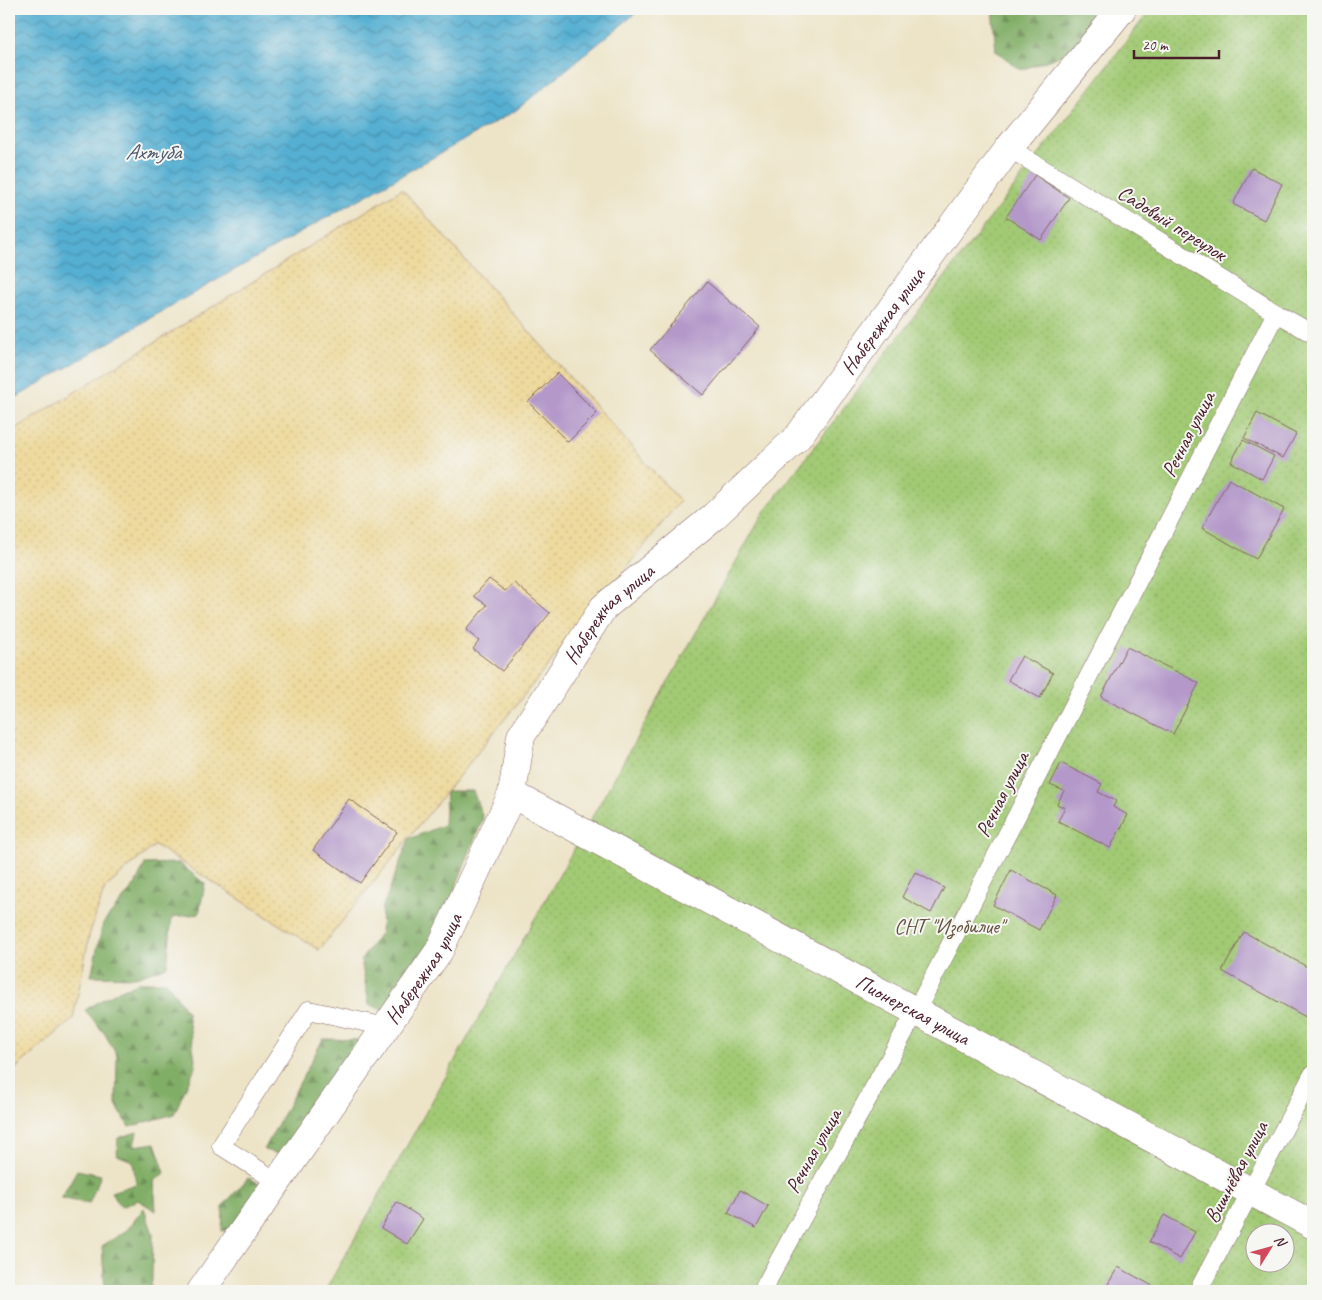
<svg xmlns="http://www.w3.org/2000/svg" width="1322" height="1300" font-family="Caveat,sans-serif">
<style>
.forest{fill:url(#forest-firs);stroke:#666648}
.sand{fill:url(#sand-dots);stroke:#9c7c64}
.park{fill:url(#park-dots);stroke:#767450;fill-rule:evenodd}
.water{fill:url(#water-waves);stroke:#50677e}
.building{fill:#b398c9}
.lines{fill:none;stroke-linecap:round;stroke-linejoin:round}
.service-casing{stroke:#836462;stroke-width:19}
.minor-casing{stroke:#836462;stroke-width:29}
.service{stroke:#fff;stroke-width:18}
.minor{stroke:#fff;stroke-width:28}
.labels{text-anchor:middle;dominant-baseline:central;stroke-width:4;stroke-linejoin:round;paint-order:stroke}
.street-label{font-size:21px;fill:#4a1f2b;stroke:#f6f6f2}
.park-label{font-size:21px;fill:#645241;stroke:#f6f6f2}
.water-label{font-size:22px;font-style:italic;fill:#4e596e;stroke:#f6f6f2}
</style>
<defs>
<pattern id="forest-firs" width="22" height="20" patternUnits="userSpaceOnUse" patternTransform="scale(1.25)"><rect width="22" height="20" fill="#81ae66"/><path d="M5 1l3.5 6h-7zM16 11l3.5 6h-7z" fill="#6c8d54"/></pattern>
<pattern id="sand-dots" width="8" height="8" patternUnits="userSpaceOnUse" patternTransform="scale(1.25)"><rect width="8" height="8" fill="#eeda9e"/><path d="M2 2h.1M6 6h.1" fill="none" stroke="#cebb88" stroke-width="1.8" stroke-linecap="round"/></pattern>
<pattern id="park-dots" width="8" height="8" patternUnits="userSpaceOnUse" patternTransform="scale(1.25)"><rect width="8" height="8" fill="#a2ca75"/><path d="M2 2h.1M6 6h.1" fill="none" stroke="#8dad65" stroke-width="1.8" stroke-linecap="round"/></pattern>
<pattern id="water-waves" width="16" height="10" patternUnits="userSpaceOnUse" patternTransform="scale(1.25)"><rect width="16" height="10" fill="#55afd2"/><path d="M0 5q4-4 8 0t8 0" fill="none" stroke="#488eab"/></pattern>
</defs>
<rect width="100%" height="100%" fill="#f6f6f2"/>
<filter id="ink" filterUnits="userSpaceOnUse"><feTurbulence type="fractalNoise" baseFrequency=".02" numOctaves="2"/><feDisplacementMap in="SourceGraphic" scale="10" xChannelSelector="R" yChannelSelector="G"/><feConvolveMatrix kernelMatrix="1 2 1 2 8 2 1 2 1" color-interpolation-filters="sRGB"/></filter>
<filter id="wash" filterUnits="userSpaceOnUse"><feTurbulence type="fractalNoise" baseFrequency=".0096" numOctaves="4" result="noise"/><feDisplacementMap in="SourceGraphic" scale="20" xChannelSelector="R" yChannelSelector="G"/><feGaussianBlur stdDeviation="1.12" result="paint"/><feColorMatrix in="noise" values="0 0 0 0 0 0 0 0 0 0 0 0 0 0 0 0 0 1.4 0 .05"/><feComposite in="paint" operator="in"/></filter>
<g filter="url(#wash)">
<rect width="100%" height="100%" fill="#ede4c7"/>
<g class="forest">
<path d="M992,9H1104V12L1074,51L1021,70L996,51Z"/>
<path d="M446,791H473L483,818L433,945L385,1010L369,1005L361,960L381,932L382,909L409,839L444,825Z"/>
<path d="M179,863L205,884L199,914L172,917L167,966L136,977L91,976L103,923L135,885L145,864Z"/>
<path d="M140,982H167L187,1012L196,1065L174,1114L129,1127L116,1105L117,1056L105,1034L85,1010L112,994Z"/>
<path d="M323,1039L365,1040L284,1155L264,1150Z"/>
<path d="M137,1132L134,1146L155,1143L165,1173L154,1181L156,1211L138,1200L121,1207L111,1192L136,1184L133,1161L117,1155L118,1138Z"/>
<path d="M77,1170L101,1175L89,1204L61,1198Z"/>
<path d="M248,1178L266,1186L238,1228L222,1231L223,1206Z"/>
<path d="M144,1208L153,1234L152,1280L150,1291H105L102,1246L127,1230Z"/>
</g>
<path class="sand" d="M402,189L680,501L319,950L155,845L105,888L90,932L73,1019L9,1074V433Z"/>
<path class="park" d="M1151,9H1297L1313,16V1291H325L764,512ZM1254,1232H1284V1262H1254Z"/>
<path class="water" d="M9,9H641L515,111L164,310L9,402Z"/>
<g id="blocks">
<g class="building">
<path d="M1252,168L1282,184L1264,220L1233,204Z"/>
<path d="M1035,175L1069,198L1041,240L1006,217Z"/>
<path d="M707,282L760,327L703,395L650,350Z"/>
<path d="M557,373L597,413L568,442L528,402Z"/>
<path d="M1257,413L1296,434L1283,458L1244,438Z"/>
<path d="M1243,440L1274,456L1262,479L1231,462Z"/>
<path d="M1229,479L1284,509L1256,559L1202,528Z"/>
<path d="M489,579L505,591L514,583L550,613L502,671L473,649L479,641L466,630L487,605L474,596Z"/>
<path d="M1127,647L1199,683L1173,734L1101,697Z"/>
<path d="M1022,656L1053,673L1040,698L1008,680Z"/>
<path d="M1061,763L1102,784L1098,792L1116,801L1113,807L1128,815L1110,848L1058,821L1065,808L1057,804L1064,791L1050,785Z"/>
<path d="M349,799L397,832L360,883L313,850Z"/>
<path d="M1011,870L1057,895L1039,930L993,905Z"/>
<path d="M915,872L944,888L931,913L902,897Z"/>
<path d="M1244,932L1313,970V1021L1222,971Z"/>
<path d="M740,1190L768,1206L756,1228L728,1213Z"/>
<path d="M397,1202L423,1219L407,1244L381,1228Z"/>
<path d="M1164,1215L1195,1232L1180,1259L1149,1242Z"/>
<path d="M1118,1267L1162,1291H1104Z"/>
</g>
</g>
</g>
<g filter="url(#ink)">
<use href="#blocks" fill-opacity="0" stroke="#836462" stroke-width="1"/>
<g class="lines">
<defs>
<g id="service">
<path d="M1009,148L1276,313L1313,334"/>
<path d="M278,1182L221,1146L309,1010L386,1027"/>
<path d="M762,1291L916,1011L1276,313"/>
<path d="M1198,1291L1313,1074"/>
</g>
<g id="minor">
<path id="s1" d="M512,794L1313,1225"/>
<path id="s2" d="M201,1291L439,951L512,794L521,736L603,608L713,517L797,438L1009,148L1122,9"/>
</g>
</defs>
<use href="#service" class="service-casing"/>
<use href="#minor" class="minor-casing"/>
<use href="#service" class="service"/>
<use href="#minor" class="minor"/>
</g>
</g>
<g class="labels">
<g class="street-label">
<text transform="translate(1172 223) rotate(32)">Садовый переулок</text>
<text stroke="none"><textPath href="#s2" startOffset="1202">Набережная улица</textPath></text>
<text transform="translate(1188 434) rotate(-63)">Речная улица</text>
<text stroke="none"><textPath href="#s2" startOffset="798">Набережная улица</textPath></text>
<text transform="translate(1002 794) rotate(-63)">Речная улица</text>
<text stroke="none"><textPath href="#s2" startOffset="392">Набережная улица</textPath></text>
<text stroke="none"><textPath href="#s1" startOffset="455">Пионерская улица</textPath></text>
<text transform="translate(813 1151) rotate(-61)">Речная улица</text>
<text transform="translate(1236 1172) rotate(-62)">Вишнёвая улица</text>
</g>
<g class="park-label">
<text x="949" y="926">СНТ "Изобилие"</text>
</g>
<g class="water-label">
<text x="153" y="152">Ахтуба</text>
</g>
</g>
<rect width="1322" height="1300" fill="none" stroke="#f6f6f2" stroke-width="30"/>
<g transform="translate(1270 1248) rotate(53)"><circle r="24" fill="#f6f6f2" stroke="#b1a0a2"/>
<path d="M0-4L9 19L0 12L-9 19Z" fill="#d1495b"/>
<text y="-8" font-size="14" font-weight="bold" text-anchor="middle" fill="#4a1f2b">N</text>
</g>
<path d="M1134 50v8h85v-8" fill="none" stroke="#4a1f2b" stroke-width="2.5"/>
<text x="1142" y="50" font-size="15" fill="#4a1f2b" stroke="#f6f6f2" stroke-width="4" paint-order="stroke">20 m</text>
</svg>
